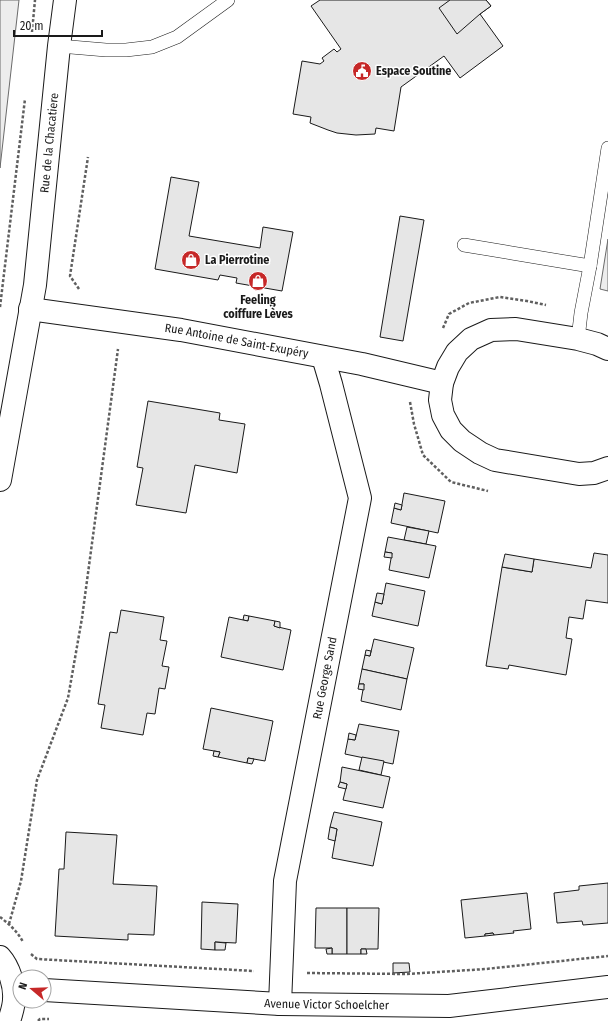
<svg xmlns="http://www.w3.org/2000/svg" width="608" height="1021" font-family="'Fira Sans Condensed',sans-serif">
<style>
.green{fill:#ededed;stroke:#6a6a6a}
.building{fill:#e6e6e6;stroke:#1a1a1a}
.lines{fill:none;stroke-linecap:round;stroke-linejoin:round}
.lane-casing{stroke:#1a1a1a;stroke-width:14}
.street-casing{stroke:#1a1a1a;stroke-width:24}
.secondary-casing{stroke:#1a1a1a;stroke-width:24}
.path{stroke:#5f5f5f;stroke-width:2.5;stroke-dasharray:3 2;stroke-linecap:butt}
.lane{stroke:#fff;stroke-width:13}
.street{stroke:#fff;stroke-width:22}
.secondary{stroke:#fff;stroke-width:22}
.labels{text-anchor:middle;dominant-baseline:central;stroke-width:3;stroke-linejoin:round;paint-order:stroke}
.poi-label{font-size:12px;font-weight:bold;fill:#1a1a1a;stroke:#fff;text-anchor:start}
.street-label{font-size:12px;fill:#1a1a1a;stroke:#fff}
</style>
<rect width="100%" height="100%" fill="#fff"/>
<g class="green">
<path d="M0,0H19L0,168Z"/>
<path d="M608,239V291L600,289Z"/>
</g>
<g class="building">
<path d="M320,0H486L491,6L480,14L503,46L460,78L444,56L401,87L394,131L376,128L375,134L356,135L337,133L328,130L310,123L311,117L293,114L302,61L320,64L324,61L322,58L334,49L337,52L341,49L311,6Z"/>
<path d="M450,0H486L491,6L480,14L457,34L439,8Z"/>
<path d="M171,177L199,182L189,236L260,248L263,227L293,232L282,291L236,283L237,278L220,275L218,280L155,269Z"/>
<path d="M400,216L424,220L403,341L380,337Z"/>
<path d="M148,401L220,413L219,420L245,424L237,473L195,465L186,513L136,505L143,468L137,467Z"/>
<path d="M404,493L445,501L438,533L391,523L394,508L401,510Z"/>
<path d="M395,503L402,505L401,510L394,508Z"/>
<path d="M407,527L429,531L426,544L404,540Z"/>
<path d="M388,537L436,546L429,578L389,570L392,553L385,552Z"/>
<path d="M385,552L392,553V558L384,557Z"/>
<path d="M594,553L608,555V603L586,600L583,619L569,617L566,638L572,639L566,675L509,665L508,669L486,666L502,567L532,572L534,559L591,568Z"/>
<path d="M505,554L534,559L532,572L502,567Z"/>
<path d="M386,583L425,591L418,626L372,616L375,602L382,604Z"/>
<path d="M377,593L384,594L382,604L375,602Z"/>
<path d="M121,610L164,617L160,640L167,641L162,666L169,667L165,689L159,688L155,714L147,713L143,735L101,728L105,705L98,704L110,632L117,633Z"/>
<path d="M244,615L249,616L248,621L243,620Z"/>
<path d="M249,616L275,621L274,626L291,630L283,670L221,657L229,617L248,621Z"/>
<path d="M275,621L280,622V628L274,626Z"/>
<path d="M374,639L414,648L407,679L362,669L365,655L370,656Z"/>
<path d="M366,650L371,651L370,656L365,655Z"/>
<path d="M362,669L407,679L401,710L361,701L364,684H359Z"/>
<path d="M359,684H364V690L358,689Z"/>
<path d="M211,708L273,721L265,761L248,758L247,763L218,757L220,752L203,749Z"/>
<path d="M359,724L399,731L393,764L345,754L348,739L355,740Z"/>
<path d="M349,733L356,735L355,740L348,739Z"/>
<path d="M214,751L220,752L218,757L213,756Z"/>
<path d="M362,757L384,761L381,775L359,770Z"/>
<path d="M248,758L254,759L252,764L247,763Z"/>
<path d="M342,767L390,777L383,808L343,800L347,784L340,782Z"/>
<path d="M340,782L347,784L346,789L338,787Z"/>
<path d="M334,812L382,822L373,866L332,858L337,829L330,827Z"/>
<path d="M330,827L337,829L335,841L328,839Z"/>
<path d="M66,832L117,835L113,884L157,886L154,935L128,934V940L55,936L59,869H64Z"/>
<path d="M608,883V923L583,925L582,921L557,923L554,893L579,890V886Z"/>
<path d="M527,893L531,929L513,931L514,933L494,935L493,933L485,934V936L465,938L461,900Z"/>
<path d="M202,902L238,904L236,943L215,942V950L201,949Z"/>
<path d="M316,908H347V954H332V948H315Z"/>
<path d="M347,908H379L378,949H361V954H347Z"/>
<path d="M493,933L494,935L485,936V934Z"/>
<path d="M215,942L226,943L225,950H215Z"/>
<path d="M332,948V954H327L326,949Z"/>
<path d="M361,949H366L367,954H361Z"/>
<path d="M393,963H409L410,972L393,973Z"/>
</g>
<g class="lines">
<defs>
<g id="lane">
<path d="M59,46L106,50H126L152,47L177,37L228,0"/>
<path d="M464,245L590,266"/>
<path d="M578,339L581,313L590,266L608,148"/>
</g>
<g id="street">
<path id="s1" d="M30,309L181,330L362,364L442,383"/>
<path d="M608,349L597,344L578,339L516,329L491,330L471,339L457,352L448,367L442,383L440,400L443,415L451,430L462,441L480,453L495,460L579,474L594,473L608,468"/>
<path id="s2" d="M44,990L280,1004L449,1006L608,987"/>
<path id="s3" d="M280,1004L285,881L360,498L331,384L323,357"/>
</g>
<g id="secondary">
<path id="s4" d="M0,480L35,285L59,46L65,0"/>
<path d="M0,957C9,967 15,986 14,999C14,1006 11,1015 9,1021"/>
</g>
</defs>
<use href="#lane" class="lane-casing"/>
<use href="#street" class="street-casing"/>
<use href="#secondary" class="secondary-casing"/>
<g class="path">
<path d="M32,32L35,0"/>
<path d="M79,289L70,276L88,157"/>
<path d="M0,307L25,99"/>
<path d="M443,328L449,314L469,303L500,297L527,301L546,305"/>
<path d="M410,402L414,424L423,455L451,482L488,491"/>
<path d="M0,917C9,924 18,932 23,942"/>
<path d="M9,924L21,881L37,780L68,698L82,618L118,349"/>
<path d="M31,954L37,959L254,971"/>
<path d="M307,973L407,974L486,969L608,956"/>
<path d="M38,1021L40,1019H49"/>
</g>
<use href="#lane" class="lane"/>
<use href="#street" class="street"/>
<use href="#secondary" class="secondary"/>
</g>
<defs>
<symbol id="civic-disc" viewBox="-11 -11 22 22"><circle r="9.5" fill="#c62828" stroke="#fff"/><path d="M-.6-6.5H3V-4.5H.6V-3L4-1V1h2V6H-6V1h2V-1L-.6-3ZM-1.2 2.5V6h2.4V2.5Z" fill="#fff"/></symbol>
<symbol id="shop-disc" viewBox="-11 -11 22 22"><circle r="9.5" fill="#c62828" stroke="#fff"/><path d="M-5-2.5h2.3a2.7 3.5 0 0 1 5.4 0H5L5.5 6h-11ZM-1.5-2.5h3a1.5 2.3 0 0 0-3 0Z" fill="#fff"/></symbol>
</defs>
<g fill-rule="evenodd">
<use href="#civic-disc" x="351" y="60" width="22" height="22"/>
<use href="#shop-disc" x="180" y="249" width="22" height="22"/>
<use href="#shop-disc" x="247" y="270" width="22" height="22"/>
</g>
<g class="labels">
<g class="poi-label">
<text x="376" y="71">Espace Soutine</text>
<text x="205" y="260">La Pierrotine</text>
<text x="258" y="300" text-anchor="middle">Feeling<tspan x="258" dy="14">coiffure Lèves</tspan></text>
</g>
<g class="street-label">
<text stroke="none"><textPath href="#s4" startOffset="341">Rue de la Chacatiere</textPath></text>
<text stroke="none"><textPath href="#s1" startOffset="209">Rue Antoine de Saint-Exupéry</textPath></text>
<text stroke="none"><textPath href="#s3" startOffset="330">Rue George Sand</textPath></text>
<text stroke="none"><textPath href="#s2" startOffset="283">Avenue Victor Schoelcher</textPath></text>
</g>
</g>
<g transform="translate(32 989) rotate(289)"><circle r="19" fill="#ffffff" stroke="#a3a3a3"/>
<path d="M0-3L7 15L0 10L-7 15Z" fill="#c62828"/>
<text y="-6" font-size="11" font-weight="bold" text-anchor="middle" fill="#1a1a1a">N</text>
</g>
<path d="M14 30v6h88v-6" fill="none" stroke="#1a1a1a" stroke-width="2"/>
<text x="20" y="30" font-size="12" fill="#1a1a1a" stroke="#ffffff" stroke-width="3" paint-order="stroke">20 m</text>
</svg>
